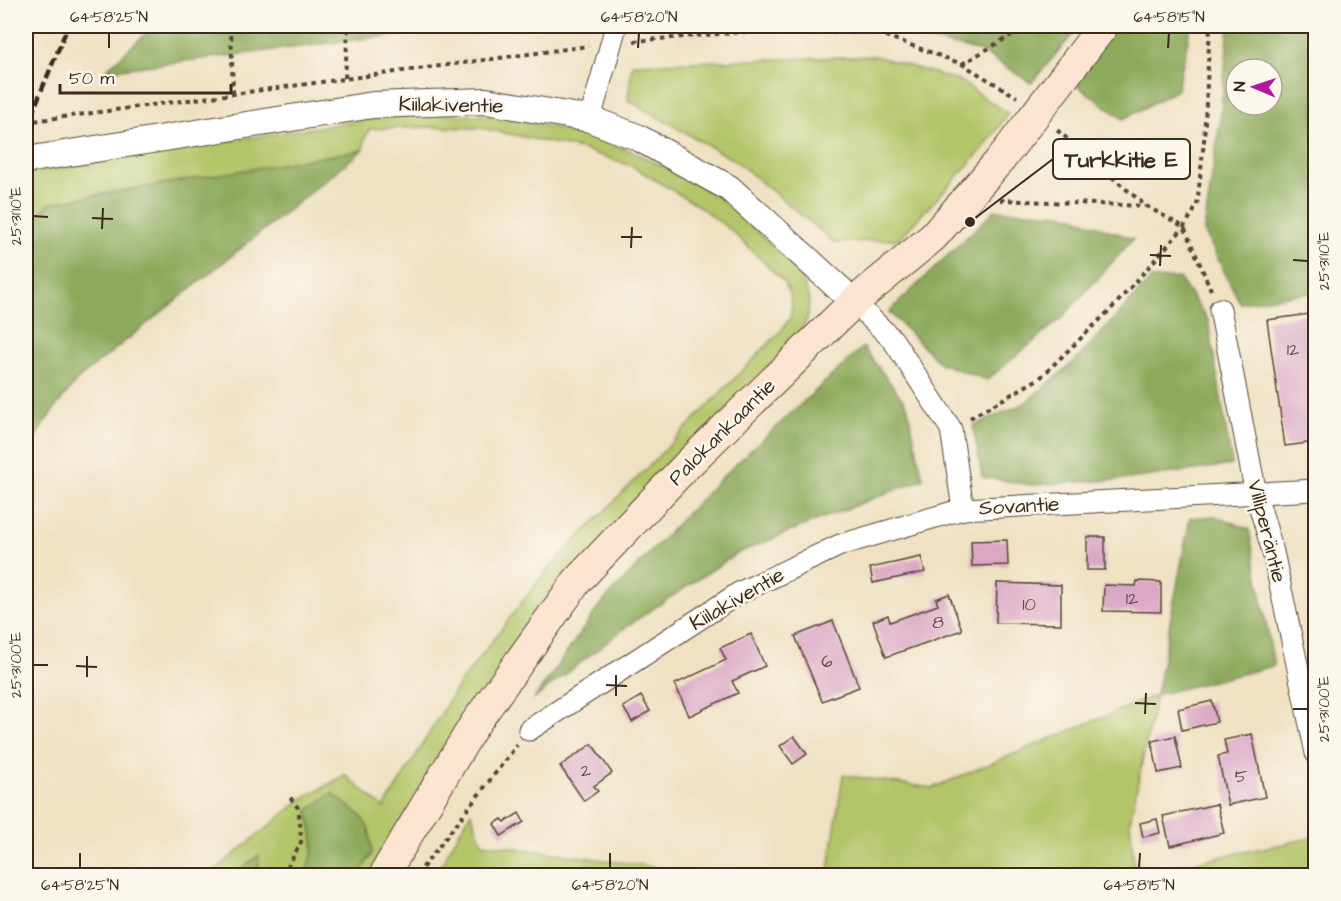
<svg xmlns="http://www.w3.org/2000/svg" width="1341" height="901" font-family="'Architects Daughter',sans-serif">
<style>
.green{fill:#b2c568;stroke:#767843;stroke-width:1.5}
.forest{fill:#8daa5c;stroke:#646a3d;stroke-width:1.5;fill-rule:evenodd}
.building{fill:#dba7c5}
.lines{fill:none;stroke-linecap:round;stroke-linejoin:round}
.minor-casing{stroke:#564537;stroke-width:23}
.tertiary-casing{stroke:#564537;stroke-width:28}
.secondary-casing{stroke:#564537;stroke-width:32}
.path{stroke:#564537;stroke-width:4;stroke-dasharray:4.5 4.5;stroke-linecap:butt}
.minor{stroke:#fff;stroke-width:21}
.tertiary{stroke:#fff;stroke-width:26}
.secondary{stroke:#fde4d0;stroke-width:30}
.rail{stroke:#3b2a1e;stroke-width:4.5;stroke-dasharray:9 4.5;stroke-linecap:butt}
.ticks{fill:none;stroke:#3b2a1e;stroke-width:2}
.labels{text-anchor:middle;dominant-baseline:central;stroke-width:5;stroke-linejoin:round;paint-order:stroke}
.number-label{font-size:18px;fill:#634948}
.street-label{font-size:21px;fill:#3b2a1e;stroke:#fbf7ec}
.leader{fill:none;stroke:#3b2a1e;stroke-width:2}
.callout-dot{fill:#3b2a1e;stroke:#fbf7ec;stroke-width:2}
.callout{fill:#fbf7ec;stroke:#3b2a1e;stroke-width:2}
.callout-label{font-size:22px;text-anchor:middle;font-weight:bold;fill:#3b2a1e}
.neatline{fill:none;stroke:#3b2a1e;stroke-width:2}
.ticks-label{font-size:15px;text-anchor:middle;fill:#3b2a1e}
</style>
<rect width="100%" height="100%" fill="#fbf7ec"/>
<filter id="ink" filterUnits="userSpaceOnUse"><feTurbulence type="fractalNoise" baseFrequency=".0167" numOctaves="2"/><feDisplacementMap in="SourceGraphic" scale="12" xChannelSelector="R" yChannelSelector="G"/><feConvolveMatrix kernelMatrix="1 2 1 2 8 2 1 2 1" color-interpolation-filters="sRGB"/></filter>
<filter id="wash" filterUnits="userSpaceOnUse"><feTurbulence type="fractalNoise" baseFrequency=".008" numOctaves="4" result="noise"/><feDisplacementMap in="SourceGraphic" scale="24" xChannelSelector="R" yChannelSelector="G"/><feGaussianBlur stdDeviation="1.35" result="paint"/><feColorMatrix in="noise" values="0 0 0 0 0 0 0 0 0 0 0 0 0 0 0 0 0 1.4 0 .05"/><feComposite in="paint" operator="in"/></filter>
<g filter="url(#wash)">
<rect width="100%" height="100%" fill="#efe1c2"/>
<g class="green">
<path d="M875,56L960,81L1008,114L982,150L899,239L835,243L737,162L628,100L632,64Z"/>
<path d="M429,114L484,115L534,123L585,135L634,152L684,177L719,198L743,218L794,266L803,281L809,300L808,316L795,345L680,455L370,875H359L372,853L308,811C313,837 318,851 304,875H258V856L235,875H209L302,799L345,775L384,808L457,687L547,570L782,330L790,318L792,307L790,295L784,282L733,232L697,205L632,166L581,149L480,128L427,127L370,129L365,138L363,150L51,203L26,224V173L375,118Z"/>
<path d="M1156,695L1130,821L1135,875H828L843,775L932,788Z"/>
<path d="M471,812L482,843L713,875H435Z"/>
<path d="M1311,838L1315,861V875L1136,876L1135,875Z"/>
</g>
<g class="forest">
<path d="M154,26H469L105,71Z"/>
<path d="M890,26H1080L1031,83L982,52L888,30Z"/>
<path d="M1115,26H1191L1177,90L1123,119L1071,81Z"/>
<path d="M1229,26H1315V292L1240,303L1204,231L1220,121ZM1236,69H1272V105H1236Z"/>
<path d="M363,150L77,380C58,405 28,437 26,469V224L51,203Z"/>
<path d="M995,210L1065,214L1133,239L1062,318L987,380L940,363L889,312Z"/>
<path d="M1179,278L1208,320L1232,465L1127,479L1032,485L982,477L973,426L1025,403L1076,360L1151,279Z"/>
<path d="M863,347L907,405L923,479L803,526L736,554L630,624L534,699L600,605L722,477Z"/>
<path d="M1215,516L1249,529L1274,666L1156,695L1190,518Z"/>
<path d="M332,793L360,815L369,829L372,853L359,875H304C318,851 313,837 308,811Z"/>
<path d="M259,855L258,875H235Z"/>
</g>
<g id="blocks">
<g class="building">
<path d="M1316,313V442L1285,446L1267,320Z"/>
<rect x="1087" y="537" width="18" height="33"/>
<path d="M1007,540L1008,565L972,566L971,541Z"/>
<path d="M921,557L925,572L873,583L870,568Z"/>
<path d="M1137,581L1161,582V612L1103,611L1104,585L1136,586Z"/>
<path d="M997,583L1061,585V624L996,623Z"/>
<path d="M949,594L962,630L886,657L873,621L888,615L890,622L938,605L936,599Z"/>
<path d="M833,621L859,687L822,701L795,636Z"/>
<path d="M751,634L765,666L732,681L738,693L689,716L675,684L726,660L720,648Z"/>
<path d="M641,696L650,711L632,722L623,707Z"/>
<path d="M1212,701L1217,722L1182,730L1178,709Z"/>
<path d="M1252,734L1265,797L1228,805L1218,756L1227,754L1224,740Z"/>
<path d="M794,736L807,754L793,764L780,746Z"/>
<path d="M1175,736L1182,768L1158,773L1152,741Z"/>
<path d="M592,744L612,773L594,786L598,791L584,801L560,766Z"/>
<path d="M1217,804L1224,833L1170,846L1163,816Z"/>
<path d="M519,813L524,822L501,836L494,824L502,819L505,822Z"/>
<path d="M1157,819L1160,833L1143,837L1140,823Z"/>
</g>
</g>
</g>
<g filter="url(#ink)">
<use href="#blocks" fill-opacity="0" stroke="#564537" stroke-width="1.5"/>
<g class="lines">
<defs>
<g id="minor">
<path d="M590,119L616,26"/>
<path d="M854,302L893,340L951,429L963,509L1316,490"/>
<path d="M1220,309L1256,494L1273,552L1316,753"/>
<path d="M529,730L739,593L840,545L963,509"/>
</g>
<path id="tertiary" d="M26,160L373,105L486,101L590,119L637,137L729,188L854,302"/>
<path id="secondary" d="M384,876L389,866L474,725L577,581L688,464L854,302L933,237L1001,159L1103,26"/>
</defs>
<use href="#minor" class="minor-casing"/>
<use href="#tertiary" class="tertiary-casing"/>
<use href="#secondary" class="secondary-casing"/>
<g class="path">
<path d="M231,26L233,94"/>
<path d="M878,33L882,26"/>
<path d="M634,41L766,30L878,33L962,64L1017,97"/>
<path d="M962,64L1027,26"/>
<path d="M345,78L348,26"/>
<path d="M26,122L588,46"/>
<path d="M1057,130L1146,206L1184,227L1211,290"/>
<path d="M1000,200L1145,206"/>
<path d="M970,418L1040,378L1115,305L1184,227L1197,206L1204,141L1210,26"/>
<path d="M417,875L517,745"/>
<path d="M283,876L301,842L300,822L298,808L290,797"/>
</g>
<use href="#minor" class="minor"/>
<use href="#tertiary" class="tertiary"/>
<use href="#secondary" class="secondary"/>
<path class="rail" d="M26,128L68,26"/>
</g>
</g>
<path class="ticks" d="M109,48V33M638,48L639,33M1168,48L1169,33M33,216L48,217M92,218L113,219M102,229L103,208M621,237H642M631,248L632,227M1150,255L1171,256M1293,260L1308,261M1160,266L1161,245M33,665H48M76,666L97,667M87,677V656M606,685L627,686M616,696V675M1135,703L1156,704M1293,709H1308M1145,714L1146,693M80,868V853M610,868V853M1139,868L1140,853"/>
<g class="labels">
<g class="number-label">
<text x="1293" y="349">12</text>
<text x="1132" y="598">12</text>
<text x="1029" y="604">10</text>
<text x="938" y="622">8</text>
<text x="827" y="661">6</text>
<text x="586" y="770">2</text>
<text x="1241" y="776">5</text>
</g>
<g class="street-label">
<text transform="translate(451 105) rotate(1)">Kiilakiventie</text>
<text transform="translate(722 432) rotate(-45)">Palokankaantie</text>
<text transform="translate(1019 506) rotate(-3)">Sovantie</text>
<text transform="translate(1267 531) rotate(76)">Villiperäntie</text>
<text transform="translate(737 599) rotate(-30)">Kiilakiventie</text>
</g>
</g>
<path class="leader" d="M970 222L1053 159"/>
<circle class="callout-dot" cx="970" cy="222" r="6"/>
<rect class="callout" x="1053" y="139" width="137" height="40" rx="6"/>
<g class="callout-label">
<text x="1121" y="167">Turkkitie E</text>
</g>
<rect width="1341" height="901" fill="none" stroke="#fbf7ec" stroke-width="66"/>
<g transform="translate(1254 87) rotate(272)"><circle r="28" fill="#fbf7ec" stroke="#aea59a" stroke-width="1.5"/>
<path d="M0-4.5L10 22L0 15L-10 22Z" fill="#b5179e"/>
<text y="-9" font-size="16" font-weight="bold" text-anchor="middle" fill="#3b2a1e">N</text>
</g>
<path d="M60 84v9h171v-9" fill="none" stroke="#3b2a1e" stroke-width="3"/>
<text x="69" y="84" font-size="18" fill="#3b2a1e" stroke="#fbf7ec" stroke-width="4.5" paint-order="stroke">50 m</text>
<rect x="33" y="33" width="1275" height="835" class="neatline"/>
<g class="ticks-label">
<text x="109" y="22">64°58'25"N</text>
<text x="639" y="22">64°58'20"N</text>
<text x="1169" y="22">64°58'15"N</text>
<text transform="translate(16 216) rotate(-90)" y="5">25°31'10"E</text>
<text transform="translate(1324 261) rotate(-90)" y="5">25°31'10"E</text>
<text transform="translate(16 665) rotate(-90)" y="5">25°31'00"E</text>
<text transform="translate(1324 709) rotate(-90)" y="5">25°31'00"E</text>
<text x="80" y="890">64°58'25"N</text>
<text x="610" y="890">64°58'20"N</text>
<text x="1139" y="890">64°58'15"N</text>
</g>
</svg>
